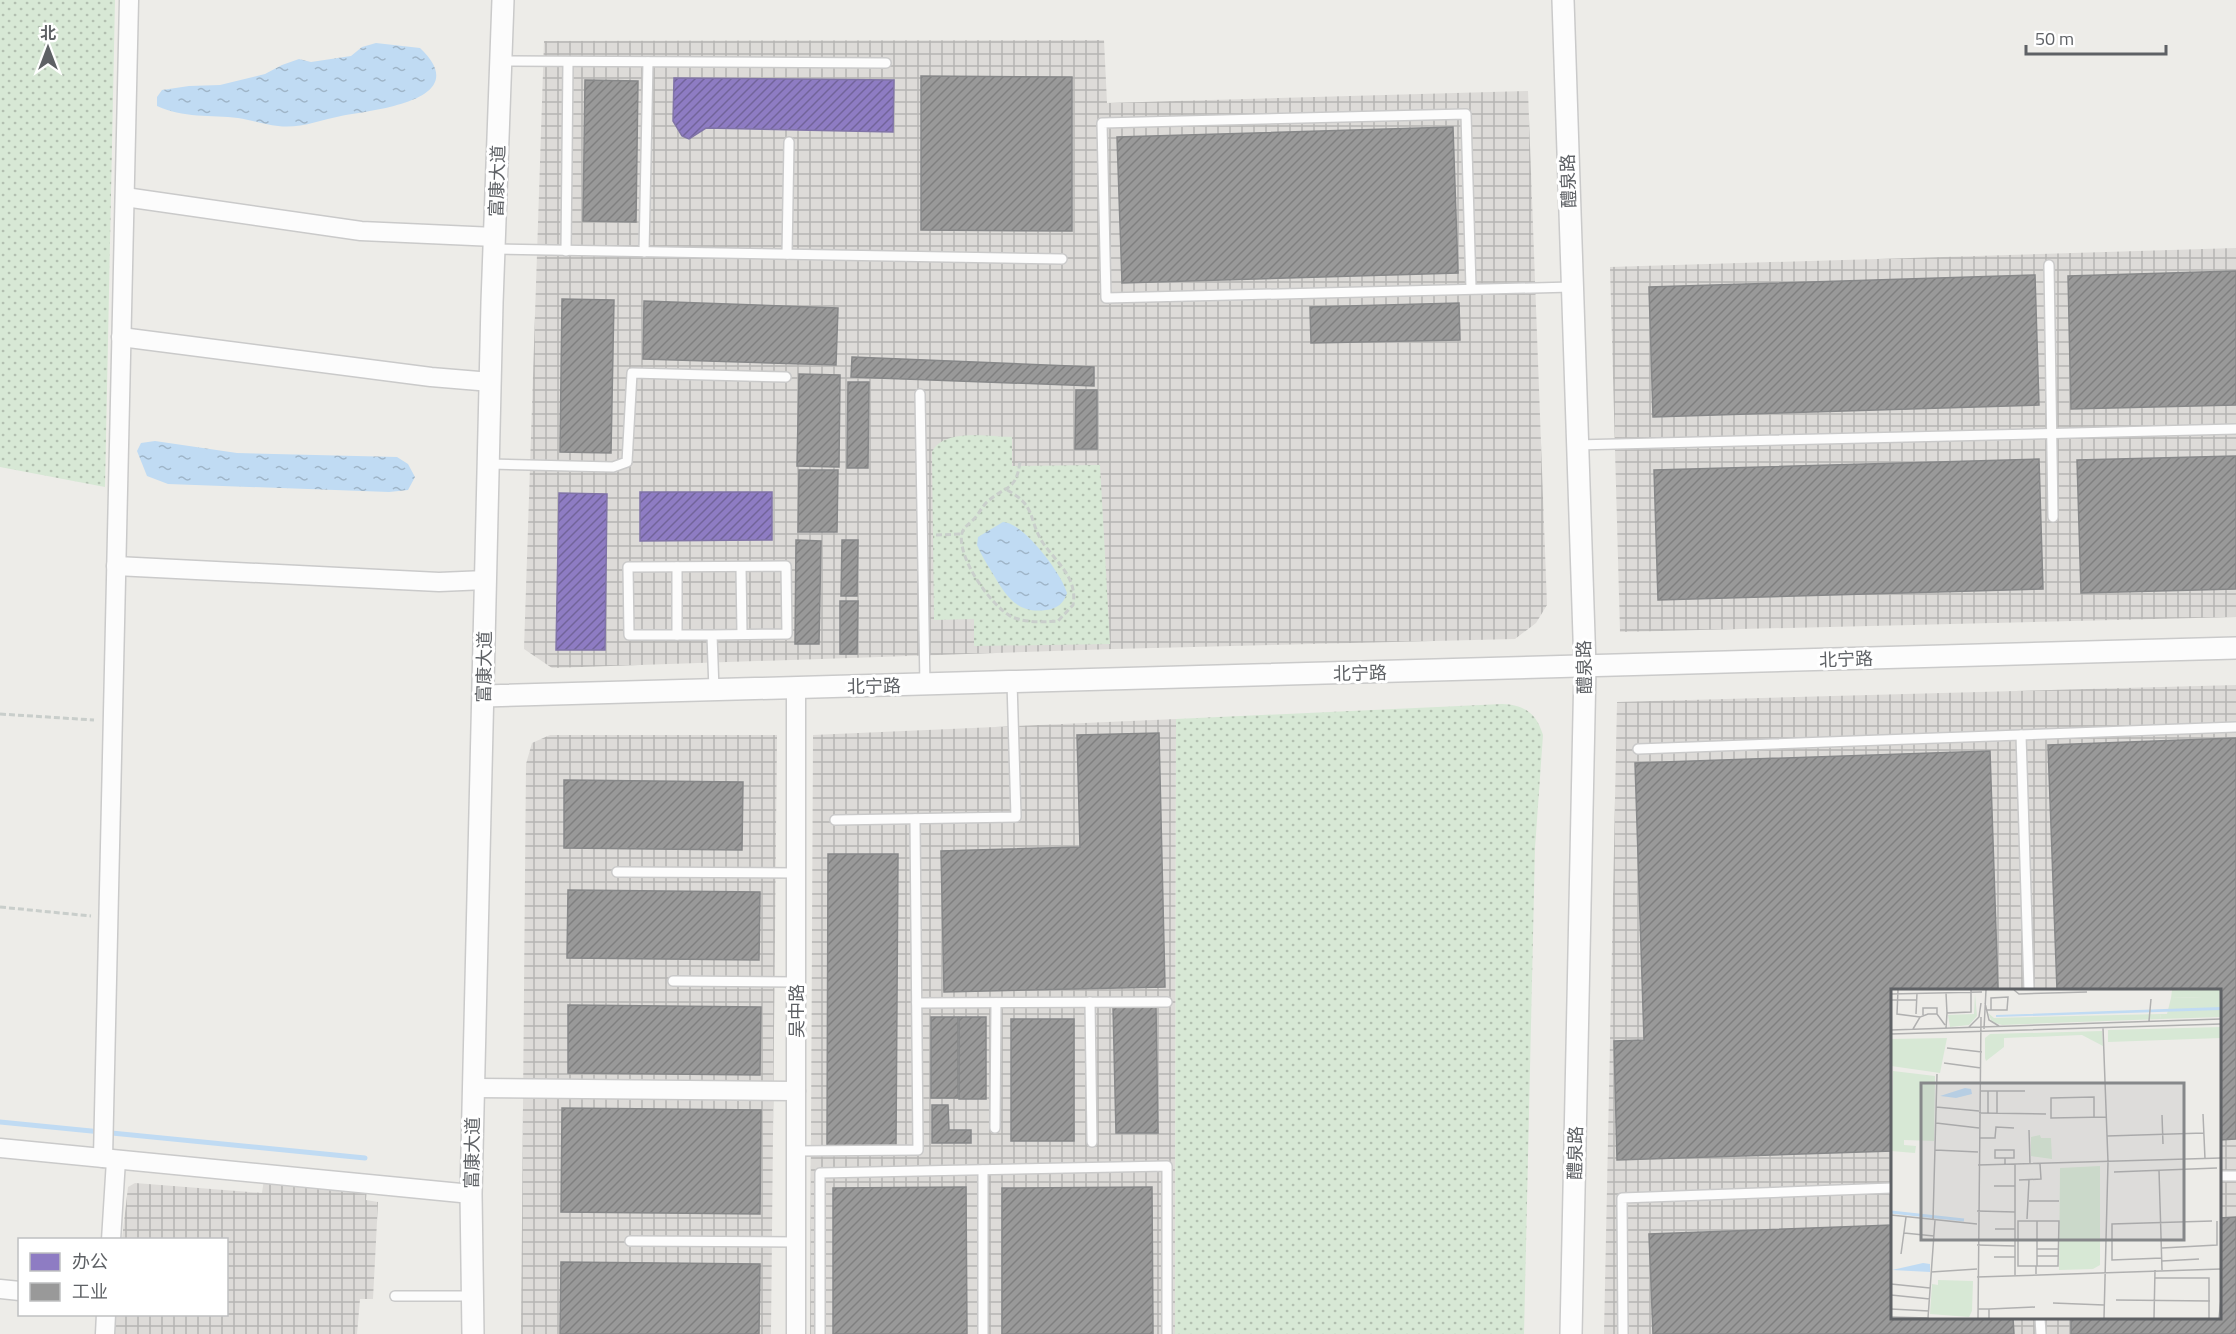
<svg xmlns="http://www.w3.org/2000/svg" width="2236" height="1334" font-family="'Titillium Web','Noto Sans SC',sans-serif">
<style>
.industrial{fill:url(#industrial-grid);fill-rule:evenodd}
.green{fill:url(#green-dots)}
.water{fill:url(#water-ripples)}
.offices{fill:url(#offices-hatch);stroke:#8074a7;stroke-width:1.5}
.industry{fill:url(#industry-hatch);stroke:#878889;stroke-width:1.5}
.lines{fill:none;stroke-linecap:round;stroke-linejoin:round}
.stream{stroke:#c0dbf3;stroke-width:5}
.service-casing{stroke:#cacaca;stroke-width:12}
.minor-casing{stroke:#cacaca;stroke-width:21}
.tertiary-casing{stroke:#cacaca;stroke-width:24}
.path{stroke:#c9cecb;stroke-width:3;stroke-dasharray:6 3;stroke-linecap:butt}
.service{stroke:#fcfcfc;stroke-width:9}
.minor{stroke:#fcfcfc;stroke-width:18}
.tertiary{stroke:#fcfcfc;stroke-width:21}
.labels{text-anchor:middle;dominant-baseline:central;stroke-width:6;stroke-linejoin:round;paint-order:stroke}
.street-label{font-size:18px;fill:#5e6165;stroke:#fff}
.inset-river{fill:none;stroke:#c0dbf3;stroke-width:3}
.inset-road{fill:none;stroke:#b0b0b0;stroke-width:1.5}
.view{fill:#86888a;fill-opacity:0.15;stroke:#86888a;stroke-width:3}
.inset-edge{fill:none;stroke:#5e6165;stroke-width:3}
</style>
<defs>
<pattern id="industrial-grid" width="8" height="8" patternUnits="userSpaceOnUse" patternTransform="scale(1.5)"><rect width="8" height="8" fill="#dddbd8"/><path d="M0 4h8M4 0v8" fill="none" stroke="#b6b5b3"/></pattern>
<pattern id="green-dots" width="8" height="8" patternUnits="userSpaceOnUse" patternTransform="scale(1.5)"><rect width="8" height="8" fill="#d7e8d5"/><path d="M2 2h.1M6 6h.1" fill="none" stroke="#b2bfb0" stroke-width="1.8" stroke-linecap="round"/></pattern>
<pattern id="water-ripples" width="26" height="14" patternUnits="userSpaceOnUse" patternTransform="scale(1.5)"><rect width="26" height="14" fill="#c0dbf3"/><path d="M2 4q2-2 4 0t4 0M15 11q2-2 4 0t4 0" fill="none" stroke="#9fb5c8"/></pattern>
<pattern id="offices-hatch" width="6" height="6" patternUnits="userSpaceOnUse" patternTransform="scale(1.5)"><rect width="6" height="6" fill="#8e7cc3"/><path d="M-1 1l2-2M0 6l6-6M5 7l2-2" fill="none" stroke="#72649a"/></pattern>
<pattern id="industry-hatch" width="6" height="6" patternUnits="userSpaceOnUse" patternTransform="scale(1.5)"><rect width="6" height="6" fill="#999"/><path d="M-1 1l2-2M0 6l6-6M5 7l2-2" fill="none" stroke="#808080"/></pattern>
</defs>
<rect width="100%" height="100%" fill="#edece8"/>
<g class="industrial">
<path d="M1104,40L1107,103L1528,91L1547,605L1536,623L1515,639L1114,649L552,668L524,649L544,41Z"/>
<path d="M2236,248V617L1620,632L1610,267Z"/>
<path d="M2236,685V1334H1604L1617,702ZM1892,990H2220V1318H1892Z"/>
<path d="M1176,719L1175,1334H810L813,735Z"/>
<path d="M550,735H777L771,1334H521L526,764L532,743Z"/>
<path d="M264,1179L367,1189L366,1200L378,1202L373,1299H360L357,1334H112L114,1315L226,1314V1240L122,1239L128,1187L135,1183L262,1193Z"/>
</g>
<g class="green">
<path d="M0,0H115L105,487L0,467Z"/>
<path d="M1012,437V466L1100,465L1110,644L974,646V619L934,620L932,452C944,428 988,437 1012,437Z"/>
<path d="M1502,704C1525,705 1536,713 1543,735L1535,848L1524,1334H1175L1176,719Z"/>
</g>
<g class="water">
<path d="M376,43L420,48C476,101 372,110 341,116C321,120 299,129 278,126C265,125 252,120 238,118C212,115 182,118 157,106V97L162,90L189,86L220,85L265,74L282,65L299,59L311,62L351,56L362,47Z"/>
<path d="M155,441L237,453L397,457L408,464L415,477L408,490L389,492L168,484L147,476L137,451L141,443Z"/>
<path d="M1003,522C1023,522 1062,574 1067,593C1064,603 1057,609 1046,610C1017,614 1006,596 993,574C987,564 981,555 977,545L978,537Z"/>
</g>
<g class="offices">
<path d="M674,78L894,80L893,132L706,128L689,139L682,136L673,121Z"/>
<path d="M640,492H772V540L640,541Z"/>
<path d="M559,493L607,494L605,650H556Z"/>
</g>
<g class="industry">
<path d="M921,76L1072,77V231L921,230Z"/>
<path d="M585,80L638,81L636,222L583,221Z"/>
<path d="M1453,127L1458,273L1122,283L1117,137Z"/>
<path d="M2236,271V405L2071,409L2068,276Z"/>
<path d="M2035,275L2039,405L1653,417L1649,287Z"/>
<path d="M562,299L614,300L611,453L560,452Z"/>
<path d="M644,301L838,308L836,365L643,359Z"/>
<path d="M1459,303L1460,340L1311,343L1310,307Z"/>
<path d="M852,357L1094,367V386L851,377Z"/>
<path d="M799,374L840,375L839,467L797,466Z"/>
<path d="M848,382H869L868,468H847Z"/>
<path d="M1076,390H1097V449H1075Z"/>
<path d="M2236,456V589L2081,593L2077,460Z"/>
<path d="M2039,459L2043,589L1658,600L1654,470Z"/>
<path d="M799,470H838L837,532H798Z"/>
<path d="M796,540L821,541L819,644H795Z"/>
<path d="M842,540H858L857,596H841Z"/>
<path d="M840,601H858L857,654H840Z"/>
<path d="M1159,733L1165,987L944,992L941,851L1080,847L1077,735Z"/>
<path d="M2236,738V1139L2220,1140V990H2057L2048,745Z"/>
<path d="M1990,751L1998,990H1892V1151L1617,1160L1614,1041L1644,1040L1635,763Z"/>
<path d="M564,780L743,782L742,850L564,848Z"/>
<path d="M828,854H898L896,1147L827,1146Z"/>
<path d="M568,890L760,892L759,960L567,958Z"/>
<path d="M568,1005L761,1007L760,1075L568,1073Z"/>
<path d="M1156,1006L1158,1133H1116L1113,1007Z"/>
<rect x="931" y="1017" width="27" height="81"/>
<rect x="959" y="1017" width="27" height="82"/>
<rect x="1011" y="1019" width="63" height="122"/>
<path d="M932,1105H948L949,1130H971V1143H932Z"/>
<path d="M562,1108L761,1110L760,1214L561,1212Z"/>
<path d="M966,1187L967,1334H833V1188Z"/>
<path d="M1152,1187L1153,1334H1002V1188Z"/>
<path d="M2236,1217V1334H2071V1318H2220V1218Z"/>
<path d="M1892,1225V1318H2013L2014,1334H1653L1649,1234Z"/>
<path d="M561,1262L760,1264L759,1334H560Z"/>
</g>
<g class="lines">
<path class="stream" d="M0,1122L365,1158"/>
<defs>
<g id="service">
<path d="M501,61L886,63"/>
<path d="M494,249L1062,259"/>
<path d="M566,251L568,62"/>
<path d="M644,252L648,62"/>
<path d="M787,254L789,142"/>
<path d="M2049,265L2053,517"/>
<path d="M1471,288L1466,114L1102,123L1106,298L1572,287"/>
<path d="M920,394L925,685"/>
<path d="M1576,445L2236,429"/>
<path d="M489,464L613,467L627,462L632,373L786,377"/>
<path d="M741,567L742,634"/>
<path d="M677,635V567"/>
<path d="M712,635L787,634L786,566L628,567L629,635H712L714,690"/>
<path d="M2021,735L2029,990"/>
<path d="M1638,749L2236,727"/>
<path d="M835,820L1016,817L1012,682"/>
<path d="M617,872L796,873"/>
<path d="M673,981L796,982"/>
<path d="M1090,1002L1092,1142"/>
<path d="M917,1003L1167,1002"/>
<path d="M995,1128L996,1003"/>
<path d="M796,1151L918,1150L915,819"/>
<path d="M983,1170V1334"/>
<path d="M2220,1176H2236"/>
<path d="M630,1241L796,1242"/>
<path d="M395,1296H472"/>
<path d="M2040,1318L2041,1334"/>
<path d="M820,1334V1173L1167,1166V1334"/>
<path d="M1623,1334L1622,1198L1892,1188"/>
</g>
<g id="minor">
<path d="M125,197L361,231L495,237"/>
<path d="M121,337L431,377L491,382"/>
<path d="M116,566L439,582L486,580"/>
<path d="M474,1088L796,1091"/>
<path d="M0,1148L471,1194"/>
<path d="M103,1158L129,0"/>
<path d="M111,1240L116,1160"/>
<path d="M0,1289L20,1291"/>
<path d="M105,1334L106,1314"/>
<path d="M796,1334V688"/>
</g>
<g id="tertiary">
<path d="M1563,0L1585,667L1571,1334"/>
<path d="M484,696L2236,648"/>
<path d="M473,1334L471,1194L492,303L503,0"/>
</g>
</defs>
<use href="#service" class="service-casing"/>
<use href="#minor" class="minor-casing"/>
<use href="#tertiary" class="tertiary-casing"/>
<g class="path">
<path d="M1007,490C1037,506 1028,520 1043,543C1057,563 1078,578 1073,605L1058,621C1042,622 1027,623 1012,617C992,607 956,557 962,533C964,527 969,524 974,519C979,514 982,506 988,501C1007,485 1016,491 1020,462"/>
<path d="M936,535L962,534"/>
<path d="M0,714L94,720"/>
<path d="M0,907L91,916"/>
</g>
<use href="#service" class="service"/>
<use href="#minor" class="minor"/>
<use href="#tertiary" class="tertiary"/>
</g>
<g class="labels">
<g class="street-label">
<text transform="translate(497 181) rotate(-88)">富康大道</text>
<text transform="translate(1568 181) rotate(-92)">醴泉路</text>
<text transform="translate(1846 659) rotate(-2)">北宁路</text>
<text transform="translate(484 667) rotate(-89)">富康大道</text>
<text transform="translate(1584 667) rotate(-91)">醴泉路</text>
<text transform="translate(1360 673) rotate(-1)">北宁路</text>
<text transform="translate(874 686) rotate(-1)">北宁路</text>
<text transform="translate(796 1011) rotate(-90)">吴中路</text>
<text transform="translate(472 1153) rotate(-89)">富康大道</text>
<text transform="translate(1575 1153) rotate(-89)">醴泉路</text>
</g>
</g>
<g transform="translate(1891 989)">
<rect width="330" height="330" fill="#edece8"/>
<path d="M281,1H312V8L280,9ZM84,5L86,27L78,36L59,38L57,26L83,25ZM97,24L103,29L270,25L269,30L111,36L101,33ZM56,49L49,84L0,77V50ZM2,82L44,87L43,152L13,151V156L25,157L24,164L0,162ZM149,146L150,149H160L161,170L140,167V148ZM209,177V276L202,280L168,281L169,179ZM47,291L82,292L81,322L78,328L39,325L41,295L47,296Z" fill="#d7e8d5"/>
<path d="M312,1H330V28L269,30L270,25H276L280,9L312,8ZM330,38V49L217,53V41ZM211,42L212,57L191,46L113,49V58L95,72L94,69V49L99,45Z" fill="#d7e8d5"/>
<path d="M330,18V21L105,28V26ZM74,99L80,100L81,105L65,109L49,107ZM32,274L39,275V283L1,281Z" fill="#c0dbf3"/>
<path class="inset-river" d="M0,223L73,231"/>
<path class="inset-road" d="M7,1L6,25L29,28M123,1L128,5L196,3M55,4L56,24M0,5L91,3M0,11H26M94,14L98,31L108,37M96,21H116L117,8L100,9V21M25,25L26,4M32,26V19H46V25M258,32L260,10M78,38L88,28L90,14M55,39L56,24L80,23V1M212,39L217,173L213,329M22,40L29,28L37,25H46L54,36M93,40L95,1M0,41L330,30M0,45L330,35M56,59L91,63M53,74L90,79M89,102H134M45,118L88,122M88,124L155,125M97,124V102M106,124V102M312,125L314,170M271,126L272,155M203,128V108L160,109V129L215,128M45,134L88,139M138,141L139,175M216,147L313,144M88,149H104L105,138L123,139M44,161L87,163M114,169H123V161H104V169H114V176M87,176L330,169M268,181L271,281M223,183L326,179M128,191L150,190L149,175M103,197H124M138,212H168M86,222L124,223M0,226L86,235M136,230L138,191M42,231L46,85M146,232V277M104,240H124M13,244L43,247M86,256L124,257M271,259L326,256V232M146,260H167M10,265L15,228M146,267H167M103,268H124M271,269L221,271V235L321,232M271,272L308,270M145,277H127V232H168L167,277H145V285M40,283L86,280M124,286V175M86,288L330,280M264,289H318V329M0,295L39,299M0,306L39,310M225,311L319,312M162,314L213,316M0,320L38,322M87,320H98V329M98,320L144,318M0,328L38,329M37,329L44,231M87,329L90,28M263,329L264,281M328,329L330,310"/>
<path class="view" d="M30,94H293V251H30Z"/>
<rect width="330" height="330" class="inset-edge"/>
</g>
<rect x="18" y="1238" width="210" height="78" fill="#ffffff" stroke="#bfc0c1" stroke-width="1.5"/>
<rect x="30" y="1253" width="30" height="18" fill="#8e7cc3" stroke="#bfc0c1" stroke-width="1.5"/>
<text x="72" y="1268" font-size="18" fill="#5e6165">办公</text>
<rect x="30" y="1283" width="30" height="18" fill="#999999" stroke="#bfc0c1" stroke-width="1.5"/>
<text x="72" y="1298" font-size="18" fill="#5e6165">工业</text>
<g transform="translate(48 48)" stroke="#ffffff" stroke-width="4.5" paint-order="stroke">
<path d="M0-4.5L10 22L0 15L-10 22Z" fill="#5e6165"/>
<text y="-9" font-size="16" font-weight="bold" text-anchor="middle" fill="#5e6165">北</text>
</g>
<path d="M2026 45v9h140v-9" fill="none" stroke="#5e6165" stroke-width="3"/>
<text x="2035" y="45" font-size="18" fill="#5e6165" stroke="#ffffff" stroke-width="4.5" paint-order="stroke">50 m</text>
</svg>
